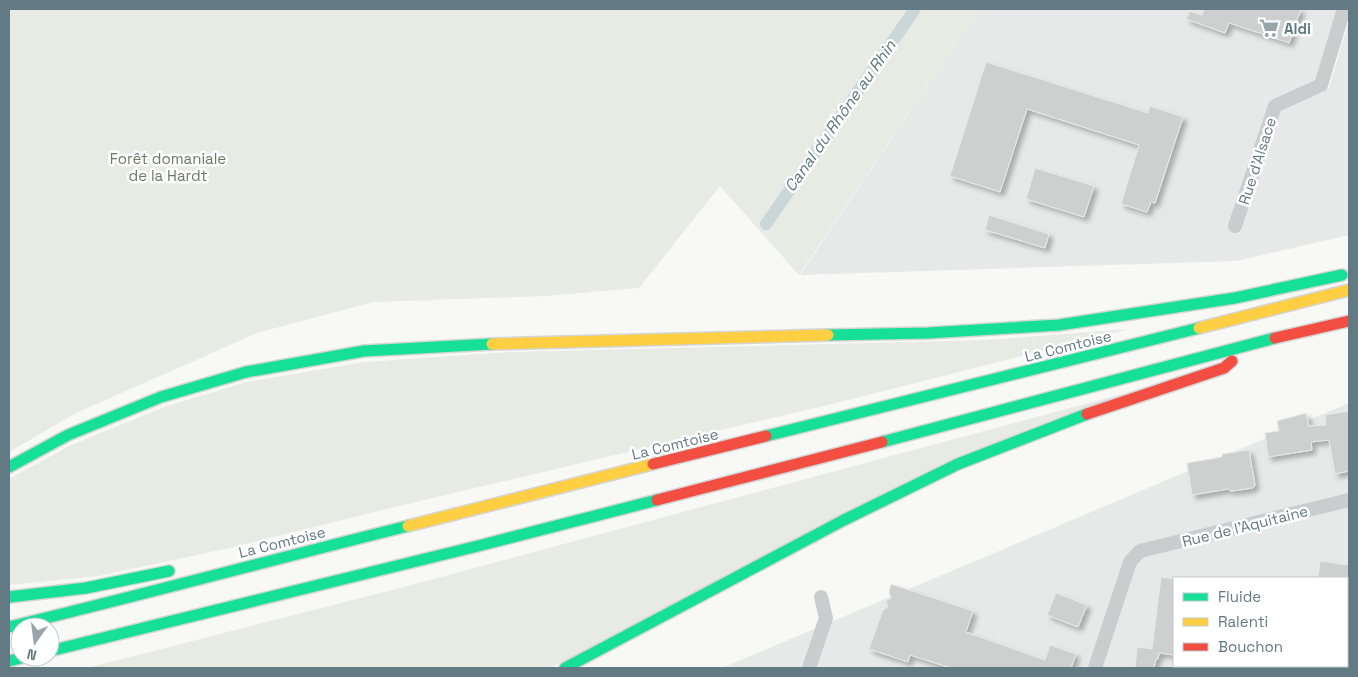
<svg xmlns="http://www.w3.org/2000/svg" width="1358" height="677" font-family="'Space Grotesk',sans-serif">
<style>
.built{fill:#e7e8e8;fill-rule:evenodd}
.green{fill:#e8eae4}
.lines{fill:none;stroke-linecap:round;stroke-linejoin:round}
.canal{stroke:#cad6d8;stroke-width:12}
.building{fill:#ced0d0;stroke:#e8e8e6;filter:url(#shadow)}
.fast-casing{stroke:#d4d5d5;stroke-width:14}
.slow-casing{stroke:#d4d5d5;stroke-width:14}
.jam-casing{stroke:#d4d5d5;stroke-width:14}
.street{stroke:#cacdcd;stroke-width:14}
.fast{stroke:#16e098;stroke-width:11}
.slow{stroke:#ffcf43;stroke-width:11}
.jam{stroke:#f24e42;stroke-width:11}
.labels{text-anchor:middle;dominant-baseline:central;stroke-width:5;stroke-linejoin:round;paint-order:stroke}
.poi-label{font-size:15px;font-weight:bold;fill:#627a83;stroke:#fff;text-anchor:start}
.park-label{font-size:15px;fill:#6b7a62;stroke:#fff}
.street-label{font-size:15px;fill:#627a83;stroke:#fff}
.water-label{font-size:16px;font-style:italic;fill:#5e7a7d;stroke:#fff}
</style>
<defs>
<filter id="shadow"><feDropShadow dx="4" dy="4" stdDeviation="2.5" flood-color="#0004"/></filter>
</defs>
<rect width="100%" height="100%" fill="#f8f8f7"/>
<g class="built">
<path d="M979,9H1339L1318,87L1329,88L1349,20V235L1236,261L800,275Z"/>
<path d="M1349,403V668H722ZM1174,578H1347V666H1174Z"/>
</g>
<g class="green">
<path d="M9,9H979L799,275L720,186L639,288L545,296L373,302L257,333L74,414L9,452Z"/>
<path d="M1129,329L840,402L382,510L234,547L99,576L9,585V479L69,446L167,406L247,382L365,362L511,352L988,340Z"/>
<path d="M1126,393L957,459L550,668H87L400,588Z"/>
</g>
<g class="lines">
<path class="canal" d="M766,224L915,9"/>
</g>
<g class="building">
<path d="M1204,9H1301L1289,43L1229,23L1225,33L1186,19L1190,11L1202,15Z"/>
<path d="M986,62L1148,113L1150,106L1183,117L1155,203L1151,202L1147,212L1121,204L1139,145L1027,109L1000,192L950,176Z"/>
<path d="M1035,168L1094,186L1084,217L1026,199Z"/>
<path d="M989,215L1049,234L1045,248L985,230Z"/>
<path d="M1349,411V471L1335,474L1329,440L1311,442L1312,450L1268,457L1265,433L1279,431L1277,421L1306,413L1309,426L1326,425L1325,415Z"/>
<path d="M1249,450L1255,485L1253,488L1231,491L1228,489L1192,495L1187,463L1222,457V454Z"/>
<path d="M1320,561L1349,565V578H1318Z"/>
<path d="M1161,577L1174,579V655L1159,653L1158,659H1156L1154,668H1135L1137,647L1152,649Z"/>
<path d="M891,584L973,611L966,632L1045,660L1050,645L1076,654L1071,668H951L910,655L908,662L869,649L883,610L888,607L886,601L891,598L889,592Z"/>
<path d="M1056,593L1087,605L1078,627L1047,615Z"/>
</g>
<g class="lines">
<defs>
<g id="fast">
<path d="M828,335L928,333L1059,325L1235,298L1342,275"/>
<path d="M766,436L1199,328"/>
<path d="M882,442L1275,338"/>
<path d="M9,467L68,435L161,397L246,372L364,351L492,344"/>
<path d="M9,597L86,588L169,571"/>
<path d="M9,627C142,595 275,559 408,526"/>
<path d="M50,651L478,546L657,500"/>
<path d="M9,661L25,657"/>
<path d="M565,668L844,520L958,464L1087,414"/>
</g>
<g id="slow">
<path d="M1199,328L1349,290"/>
<path d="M492,344L828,335"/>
<path d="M408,526L653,464"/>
</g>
<g id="jam">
<path d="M1275,338L1349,321"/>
<path d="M1087,414L1224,368L1232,361"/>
<path d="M653,464L766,436"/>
<path d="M657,500L882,442"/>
</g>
</defs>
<use href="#fast" class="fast-casing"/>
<use href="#slow" class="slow-casing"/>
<use href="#jam" class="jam-casing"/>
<g class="street">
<path d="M1235,226L1275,106L1321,85L1344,9"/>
<path d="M809,668L826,618L821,597"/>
<path d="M1095,668L1130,562L1140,551L1349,500"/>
</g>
<use href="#fast" class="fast"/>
<use href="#slow" class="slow"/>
<use href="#jam" class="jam"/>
</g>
<defs>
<symbol id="supermarket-bare" viewBox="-9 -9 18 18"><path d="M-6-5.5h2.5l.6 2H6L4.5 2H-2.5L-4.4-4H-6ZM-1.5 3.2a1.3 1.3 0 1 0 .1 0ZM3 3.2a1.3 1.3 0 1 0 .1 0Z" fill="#96a6ac" stroke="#fff" stroke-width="2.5" paint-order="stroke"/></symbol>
</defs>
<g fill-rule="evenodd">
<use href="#supermarket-bare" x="1255" y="14" width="28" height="28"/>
</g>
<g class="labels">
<g class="poi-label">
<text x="1284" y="28">Aldi</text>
</g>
<g class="park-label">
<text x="168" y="158">Forêt domaniale<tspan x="168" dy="17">de la Hardt</tspan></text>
</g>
<g class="street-label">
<text transform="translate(1257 161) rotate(-72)">Rue d'Alsace</text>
<text transform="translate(1068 346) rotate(-14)">La Comtoise</text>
<text transform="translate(675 444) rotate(-14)">La Comtoise</text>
<text transform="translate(1245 526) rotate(-14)">Rue de l'Aquitaine</text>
<text transform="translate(282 542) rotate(-14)">La Comtoise</text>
</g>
<g class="water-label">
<text transform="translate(840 116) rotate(-55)">Canal du Rhône au Rhin</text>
</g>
</g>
<rect width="1358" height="677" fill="none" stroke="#627a83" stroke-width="20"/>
<rect x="1173" y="577" width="175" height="90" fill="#ffffff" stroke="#c0cacd"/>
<rect x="1183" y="593" width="25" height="8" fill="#16e098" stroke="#c0cacd"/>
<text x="1218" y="602" font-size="15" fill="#627a83">Fluide</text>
<rect x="1183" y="618" width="25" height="8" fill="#ffcf43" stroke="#c0cacd"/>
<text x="1218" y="627" font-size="15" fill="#627a83">Ralenti</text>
<rect x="1183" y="643" width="25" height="8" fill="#f24e42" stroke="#c0cacd"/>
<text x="1218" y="652" font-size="15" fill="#627a83">Bouchon</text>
<g transform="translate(35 642) rotate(194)"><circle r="24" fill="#ffffff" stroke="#c0cacd"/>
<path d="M0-4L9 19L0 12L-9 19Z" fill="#96a6ac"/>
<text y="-8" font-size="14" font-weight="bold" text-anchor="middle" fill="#627a83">N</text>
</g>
</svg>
